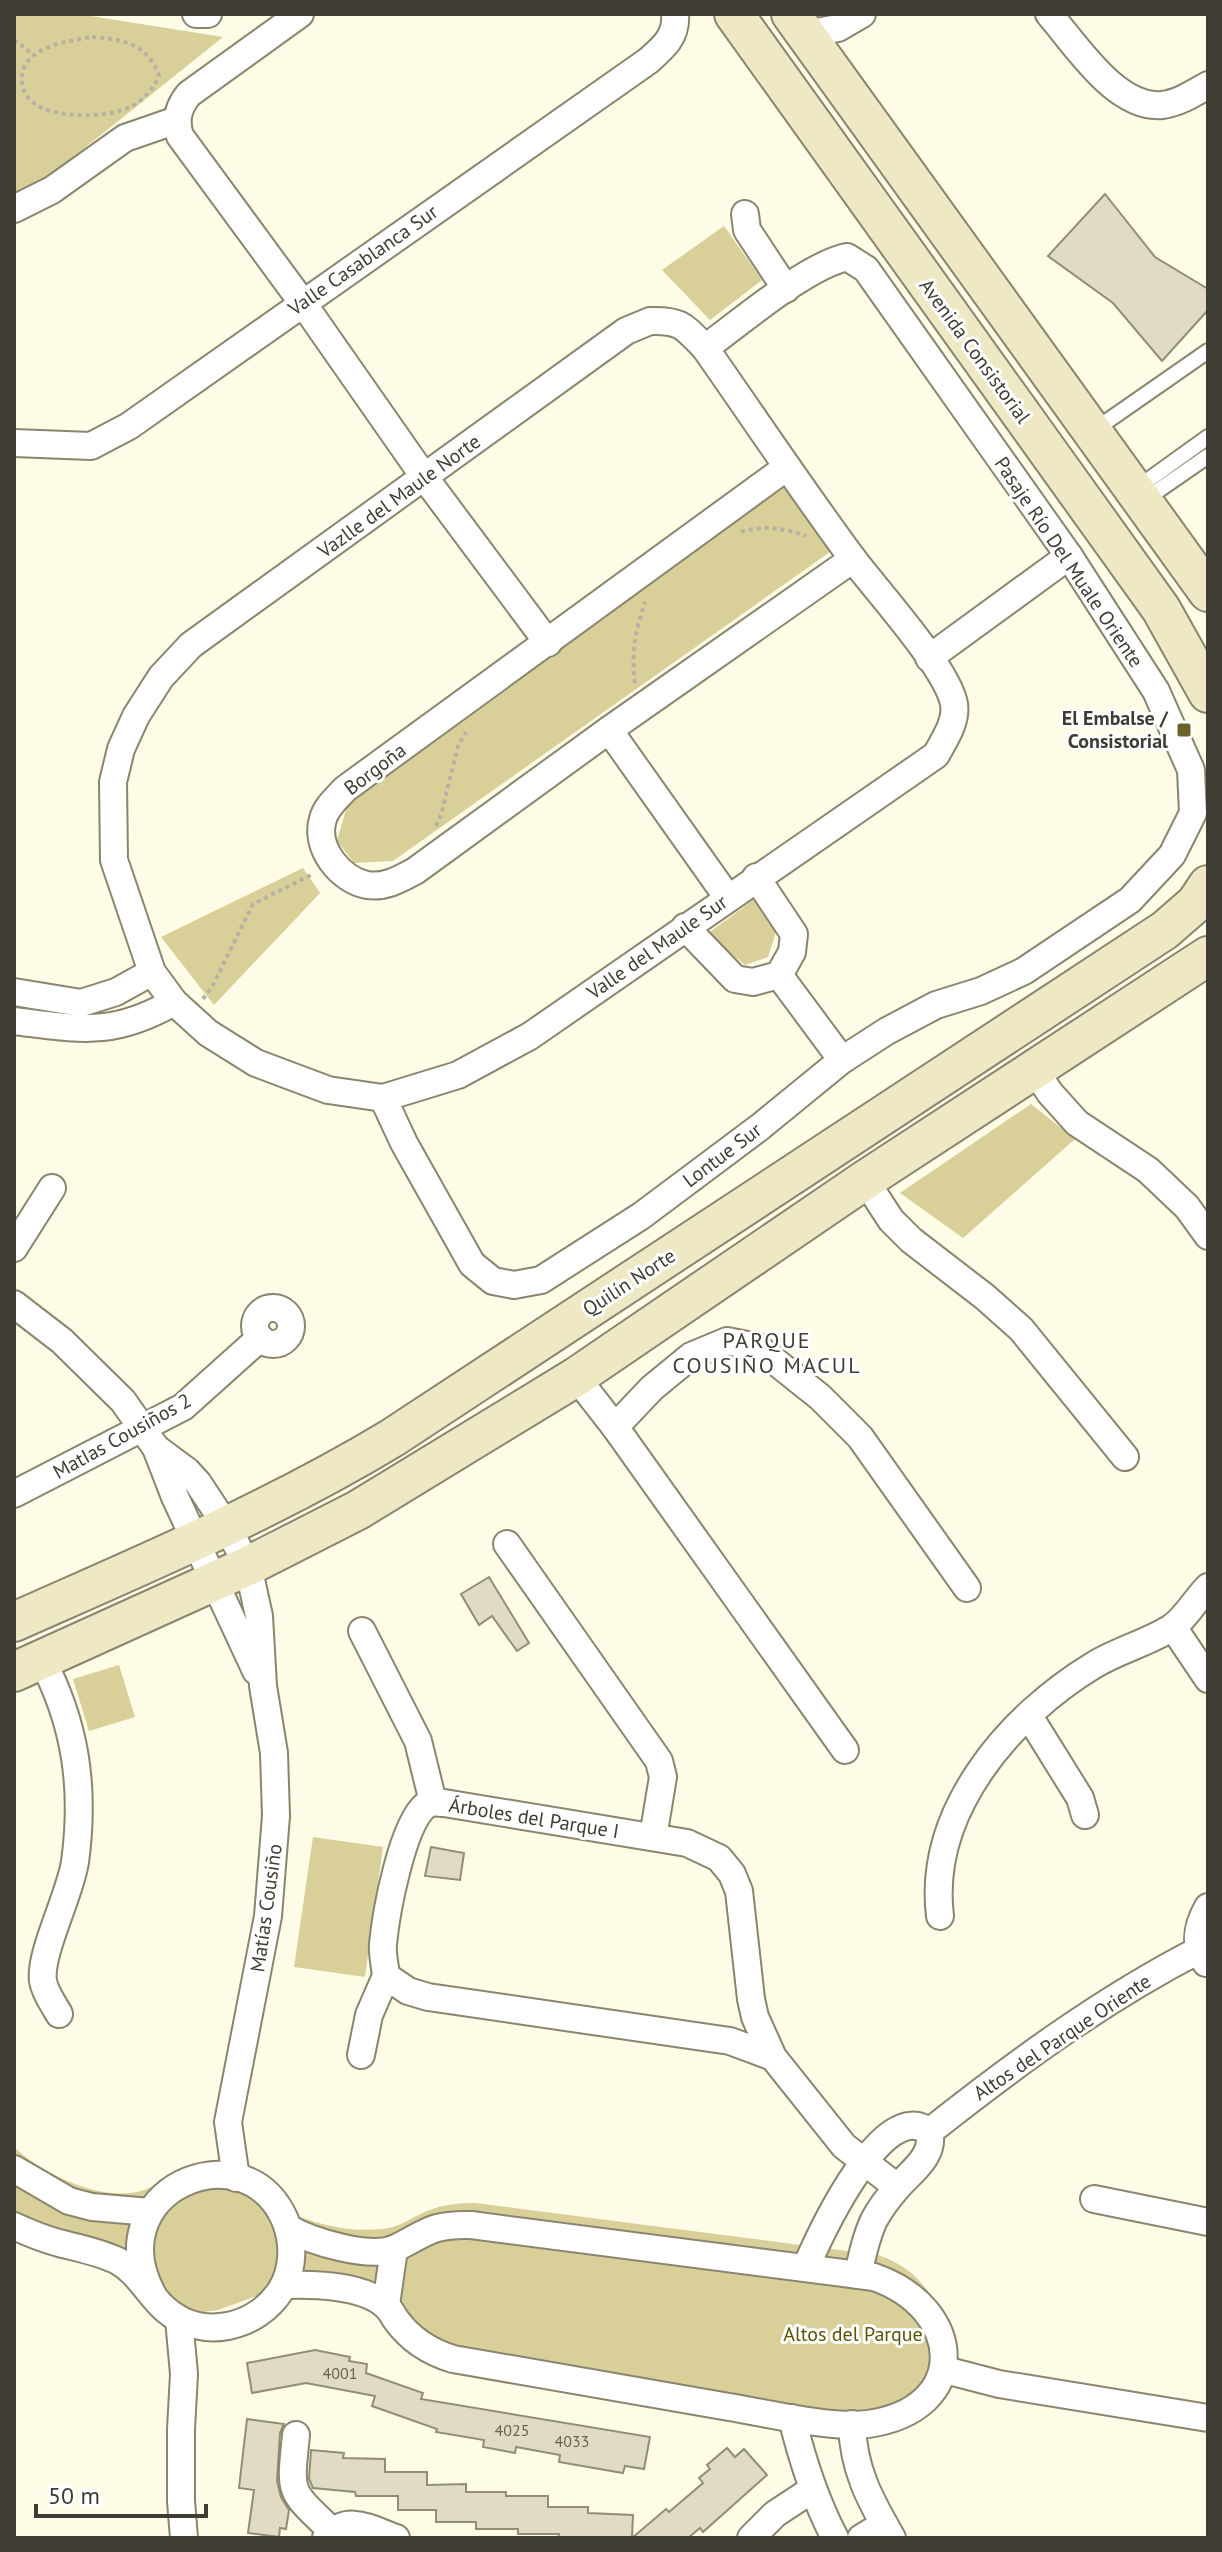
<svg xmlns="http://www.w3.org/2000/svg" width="1222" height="2552" font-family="'PT Sans',sans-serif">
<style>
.green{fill:#d8cf99}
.building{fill:#e0dbc2;stroke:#918d76;stroke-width:2}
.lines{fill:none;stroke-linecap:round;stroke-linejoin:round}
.lane-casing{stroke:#89856e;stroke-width:18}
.street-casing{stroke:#89856e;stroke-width:30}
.secondary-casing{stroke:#89856e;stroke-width:42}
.path{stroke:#b5b2a1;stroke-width:4;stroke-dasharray:4 4;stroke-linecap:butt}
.lane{stroke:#fff;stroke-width:14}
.street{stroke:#fff;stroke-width:26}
.secondary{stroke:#eee8c4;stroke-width:38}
.poi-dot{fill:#6a612d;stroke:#fff;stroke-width:3}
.labels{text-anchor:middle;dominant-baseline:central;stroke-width:6;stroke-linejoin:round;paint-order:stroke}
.number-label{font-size:16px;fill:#676457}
.street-label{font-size:20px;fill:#3f3d33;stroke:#fff}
.poi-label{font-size:20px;font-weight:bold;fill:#3f3d33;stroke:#fff;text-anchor:end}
.park-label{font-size:20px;fill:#5d5105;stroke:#fff}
.neighbourhood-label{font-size:22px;letter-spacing:2px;fill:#3f3d33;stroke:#fff}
</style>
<rect width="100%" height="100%" fill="#fefbe6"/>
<g class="green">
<path d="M14,14H78L223,37L31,191L14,197Z"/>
<path d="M724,226L762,280L710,320L662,270Z"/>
<path d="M790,483L837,547L393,861L354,863L337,841L349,799Z"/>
<path d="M303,868L320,893L214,1005L161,937Z"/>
<path d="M756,898L776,932L768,957L745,965L707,934Z"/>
<path d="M1031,1104L1075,1139L963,1238L900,1193Z"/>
<path d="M119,1665L135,1717L89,1731L73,1679Z"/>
<path d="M313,1837L383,1847L365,1977L294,1967Z"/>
<path d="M14,2147C42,2174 105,2204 144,2190C162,2183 177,2172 195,2167C253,2195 315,2236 382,2229C399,2228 412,2217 427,2211C444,2204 459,2203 476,2203L878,2255C915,2268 928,2288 946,2321L927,2389L867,2419L455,2362L381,2310L279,2288L218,2310L204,2312L188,2310L14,2221Z"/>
</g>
<g class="building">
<path d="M1105,194L1155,257L1208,289V310L1162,361L1113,303L1048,256Z"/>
<path d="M489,1577L529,1643L517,1651L492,1616L479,1625L461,1594Z"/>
<path d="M431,1847L464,1853L460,1880L425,1876Z"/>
<path d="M315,2350L350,2357L349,2361L367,2364L366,2373L423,2393L421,2399L650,2437L644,2469L625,2466L623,2473L559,2462L560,2455L516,2447L515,2453L483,2447L484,2440L436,2432L437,2429L372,2406L375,2396L306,2383L252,2393L247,2363Z"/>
<path d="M247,2419L284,2424L280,2433L277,2481L281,2497L289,2510L286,2529L280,2528L279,2537L248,2533L254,2490L239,2488Z"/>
<path d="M727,2448L735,2457L744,2449L767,2475L703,2532L700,2528L688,2538H558L559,2534H518V2529H476V2522H436V2510H398V2496H356L355,2492L313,2488L309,2479L311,2450L344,2453L343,2458L385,2459V2472H427V2485L466,2484V2492H506V2496H548V2507H588V2513L633,2515L632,2538L666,2509L669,2512L703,2483L699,2478L710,2469L707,2465Z"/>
</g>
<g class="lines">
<defs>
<g id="lane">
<path d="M1093,431L1208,351"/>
<path d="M1137,488L1208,437"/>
<path d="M1143,501L1208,456"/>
</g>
<g id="street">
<path d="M196,14H208"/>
<path d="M300,14L189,94C178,107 175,120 180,136L302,302L425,478L548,643"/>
<path d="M1049,14C1076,45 1116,109 1162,105C1179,103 1194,93 1208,85"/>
<path d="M806,34L838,28L862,14"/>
<path d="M14,209L52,190L125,138L177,120"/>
<path d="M745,214L747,230L786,289"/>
<path d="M650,321C681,320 684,326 705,348C754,418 802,490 853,559C877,591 948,669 954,704C957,722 944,740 936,755L530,1036L458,1075L383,1098L328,1090L256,1063L208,1033L174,1002L152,972L114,860L113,782L121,749L136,716L161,677L191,645L626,331Z"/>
<path d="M14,443L91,446L129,426L648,61C664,47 677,36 675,14"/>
<path d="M787,467L345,789C337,798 326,807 323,819C314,847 340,880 367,885C385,888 400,879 415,871L609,730L853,559"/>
<path d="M929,658L1069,556"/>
<path d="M609,730L728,898"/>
<path d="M685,927L735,979L753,982L779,975L792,952L794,934L756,877"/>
<path d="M779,975L842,1060"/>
<path d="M14,992L81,1003L116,992L152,972"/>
<path d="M14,1021C81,1029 112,1037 174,1002"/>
<path d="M1034,1069L1050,1093L1077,1123L1148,1170L1187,1207L1208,1236"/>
<path d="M383,1098L404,1143L472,1264L493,1281L514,1285L541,1280L641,1216L760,1127L842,1060L887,1031L936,1005L981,991L1024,971L1130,900L1172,855L1193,813L1191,770L1156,691L1069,556L866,269L847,257C806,266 741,322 705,348"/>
<path d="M865,1180L891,1220L911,1240L985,1297L1021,1329L1125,1457"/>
<path d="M14,1248L52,1188"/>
<path d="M14,1304L62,1341L123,1401L156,1448L187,1471L198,1483L227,1527L248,1566L259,1616L263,1686L274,1753L276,1816L268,1916L228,2122L236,2178"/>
<circle cx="273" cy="1326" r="18"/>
<path d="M576,1377L615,1427"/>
<path d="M156,1448L175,1497L256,1671"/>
<path d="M14,1494L183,1407L260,1338"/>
<path d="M507,1544L659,1761L663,1777L653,1837"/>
<path d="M1173,1627L1208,1679"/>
<path d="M362,1631L418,1741L433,1802"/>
<path d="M41,1658C76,1724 85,1788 75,1862C70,1895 39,1954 43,1981C45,1993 53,2003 59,2014"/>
<path d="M1029,1716L1080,1798L1085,1815"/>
<path d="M845,1750L615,1427L652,1388L691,1356L727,1341L757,1347L820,1397L860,1437L967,1588"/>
<path d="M940,1916C927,1811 1010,1716 1094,1665C1119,1650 1147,1643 1171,1628C1185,1619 1196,1599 1208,1587"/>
<path d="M1206,1963C1193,1944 1197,1926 1208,1907"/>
<path d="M361,2055L369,2015L386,1976"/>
<path d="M773,2057L730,2041L428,1997L408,1991L386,1976C385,1965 382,1954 383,1944C386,1913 402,1824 426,1805C432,1801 437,1803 444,1803L687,1843L719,1858L732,1874L739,1891L751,1999L755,2017L773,2057L844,2146L897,2187"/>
<path d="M929,2132C1015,2064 1102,2000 1199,1950"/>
<path d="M14,2169L69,2201L92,2207L150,2212"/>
<path d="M1094,2199L1208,2222"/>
<path d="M14,2226C29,2233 44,2239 59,2243C78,2248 100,2252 118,2261C138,2272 148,2294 165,2309C201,2341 256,2329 281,2290C294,2269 294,2242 285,2220C244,2126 94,2192 154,2297"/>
<path d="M806,2267C819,2237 884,2094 929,2132"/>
<path d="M858,2275C862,2256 866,2237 874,2220C880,2209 888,2198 896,2189C909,2173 936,2156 929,2132"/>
<path d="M284,2285C312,2284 364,2285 386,2306C391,2310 393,2316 397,2321C411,2340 430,2352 453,2359C545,2375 637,2391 729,2407C766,2413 832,2429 868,2424C972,2409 964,2308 874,2277L471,2225C432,2224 428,2232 396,2248C371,2260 310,2241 288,2228"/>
<path d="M386,2305L394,2249"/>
<path d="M179,2319L184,2374L181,2429V2501L184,2538"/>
<path d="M945,2370L999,2384L1208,2418"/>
<path d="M792,2418C802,2459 815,2500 835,2538"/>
<path d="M852,2424C853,2469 870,2500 892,2538"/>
<path d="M296,2435C290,2495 288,2489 332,2531"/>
<path d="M326,2538C348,2513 370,2529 396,2538"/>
<path d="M751,2538L775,2514L813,2489"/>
<path d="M861,2538L884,2524"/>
</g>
<g id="secondary">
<path d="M734,14L1161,609L1208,693"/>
<path d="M791,14L1208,592"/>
<path d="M14,1622C142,1565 271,1511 392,1438L1165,930L1196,903L1208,885"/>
<path d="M14,1672L248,1566L358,1510L576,1377L865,1180L1208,956"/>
</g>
</defs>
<use href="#lane" class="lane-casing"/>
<use href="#street" class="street-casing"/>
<use href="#secondary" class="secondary-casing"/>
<g class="path">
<path d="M92,37C123,39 148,44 159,76C153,89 144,100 130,107C108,118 53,119 34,103C26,97 23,91 22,83C18,48 66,41 92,37Z"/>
<path d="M14,40L27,49L32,56"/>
<path d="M741,532C764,525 783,528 806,536"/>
<path d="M635,683C631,650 635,633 645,602"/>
<path d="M436,826L441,815L458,746L466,732"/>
<path d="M203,999L212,987L253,904L313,874"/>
</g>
<use href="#lane" class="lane"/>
<use href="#street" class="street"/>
<use href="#secondary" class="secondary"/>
</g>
<rect class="poi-dot" x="1176" y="722" width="16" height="16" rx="4"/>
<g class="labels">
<g class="number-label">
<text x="340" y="2373">4001</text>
<text x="512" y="2430">4025</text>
<text x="572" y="2441">4033</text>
</g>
<g class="street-label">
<text transform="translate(363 260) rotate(-35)">Valle Casablanca Sur</text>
<text transform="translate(975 351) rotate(54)">Avenida Consistorial</text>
<text transform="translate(399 496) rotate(-36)">Vazlle del Maule Norte</text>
<text transform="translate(1069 562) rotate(56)">Pasaje Río Del Muale Oriente</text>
<text transform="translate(375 769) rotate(-37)">Borgoña</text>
<text transform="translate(657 947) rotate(-35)">Valle del Maule Sur</text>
<text transform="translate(722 1155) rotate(-37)">Lontue Sur</text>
<text transform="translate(629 1282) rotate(-33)">Quilín Norte</text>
<text transform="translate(122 1436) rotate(-29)">MatIas Cousiños 2</text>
<text transform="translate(534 1818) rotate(9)">Árboles del Parque I</text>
<text transform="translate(266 1908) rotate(-82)">Matías Cousiño</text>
<text transform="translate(1062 2037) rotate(-34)">Altos del Parque Oriente</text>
</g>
<g class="poi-label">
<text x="1168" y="718">El Embalse /<tspan x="1168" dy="23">Consistorial</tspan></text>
</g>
<g class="park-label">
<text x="853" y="2334">Altos del Parque</text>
</g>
<g class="neighbourhood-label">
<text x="767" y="1340">PARQUE<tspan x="767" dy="25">COUSIÑO MACUL</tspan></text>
</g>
</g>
<rect width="1222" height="2552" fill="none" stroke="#3f3d33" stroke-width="32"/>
<path d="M36 2504v12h170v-12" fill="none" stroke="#3f3d33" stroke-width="4"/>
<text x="48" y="2504" font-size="24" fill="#3f3d33" stroke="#ffffff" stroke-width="6" paint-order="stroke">50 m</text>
</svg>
